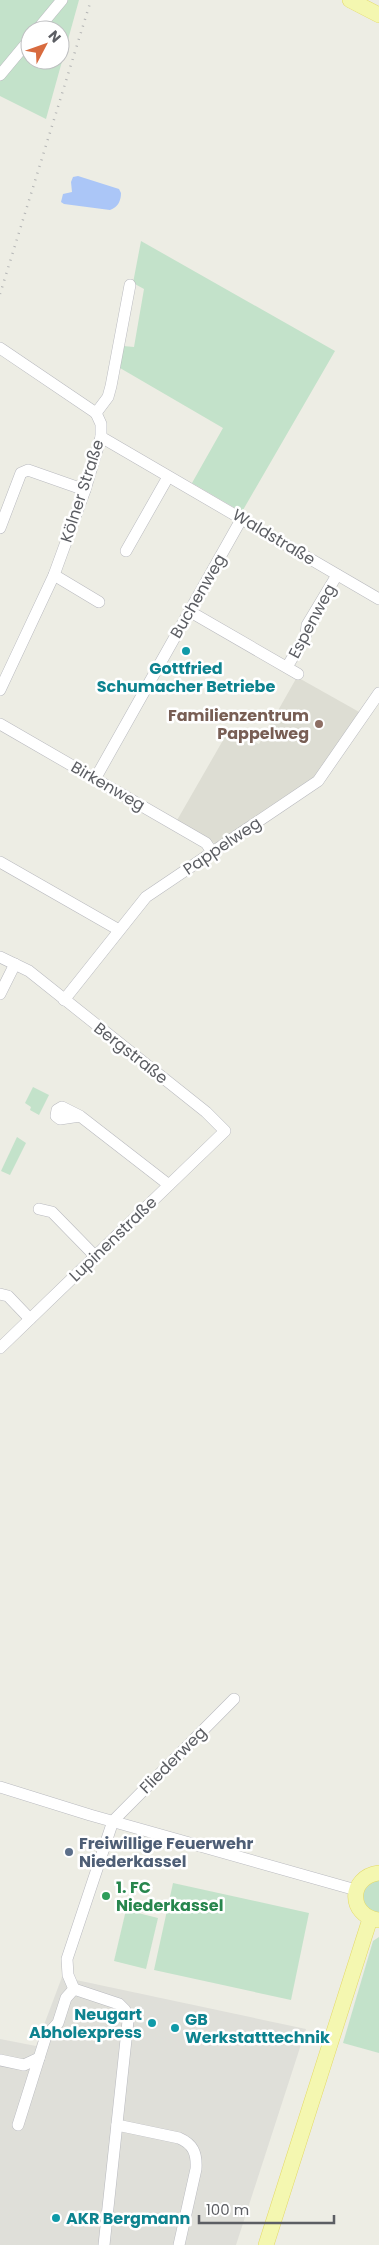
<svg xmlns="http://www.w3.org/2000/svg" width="379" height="2245" font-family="Poppins,sans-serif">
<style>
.industrial{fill:#dfdfd9}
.education{fill:#ddddd3}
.green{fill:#c3e2ca;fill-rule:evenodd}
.water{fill:#abc6f7}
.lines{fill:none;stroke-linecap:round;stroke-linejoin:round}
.minor-casing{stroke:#b9babf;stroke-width:12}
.major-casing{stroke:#e4da67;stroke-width:16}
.minor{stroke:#fff;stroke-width:11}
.major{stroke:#f4f7b0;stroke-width:15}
.rail{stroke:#b4b5b5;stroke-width:2.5;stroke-dasharray:1 6;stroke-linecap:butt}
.culture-dot{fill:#0f9aa8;stroke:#fff;stroke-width:2}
.education-dot{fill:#8d6e63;stroke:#fff;stroke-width:2}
.service-dot{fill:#5c6f8a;stroke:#fff;stroke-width:2}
.leisure-dot{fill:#2e9e5b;stroke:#fff;stroke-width:2}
.labels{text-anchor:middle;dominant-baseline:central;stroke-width:5;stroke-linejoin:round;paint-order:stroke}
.street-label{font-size:16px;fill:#5c5e63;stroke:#fff}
.culture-label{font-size:16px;font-weight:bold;fill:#0d838f;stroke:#fff;text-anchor:start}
.education-label{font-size:16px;font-weight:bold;fill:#785e54;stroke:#fff;text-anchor:end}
.service-label{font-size:16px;font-weight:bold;fill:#4e5e75;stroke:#fff;text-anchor:start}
.leisure-label{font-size:16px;font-weight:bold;fill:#27864d;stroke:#fff;text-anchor:start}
</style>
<rect width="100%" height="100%" fill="#edede4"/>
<path class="industrial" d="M62,1977L306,2029L236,2245H0V2039L36,2046Z"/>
<path class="education" d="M297,677L361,713L317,779L218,845L176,822L230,728L259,744Z"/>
<g class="green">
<path d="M0,0H79L46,119L0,96ZM30,30H60V60H30Z"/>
<path d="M141,241L335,351L243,510L240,511L192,483L223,428L120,368L123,346L134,347L144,289L133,283Z"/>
<path d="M33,1087L49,1095L39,1115L30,1110L31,1107L25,1103Z"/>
<path d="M17,1137L26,1143L10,1175L1,1171Z"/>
<path d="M379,1878V1916L367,1912L361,1890Z"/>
<path d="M173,1883L309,1913L291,2000L154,1970Z"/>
<path d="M126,1910L158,1918L146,1969L114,1961Z"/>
<path d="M379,1937V2053L343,2043L373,1941Z"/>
</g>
<path class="water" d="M78,176L119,189L121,193C121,201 118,207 110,210L64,204L61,202L63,194L72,192L71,182L73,177Z"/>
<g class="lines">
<defs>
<g id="minor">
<path d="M37,30L62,0"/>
<path d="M0,75L30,39"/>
<path d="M0,348L96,413"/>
<path d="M96,413L108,397L111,386L130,285"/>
<path d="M101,437L379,599"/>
<path d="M0,528L21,473L28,470L85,490"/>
<path d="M126,551L168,477"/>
<path d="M54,575L99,602"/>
<path d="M189,611L298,674"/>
<path d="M287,667L306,635L307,625L337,575"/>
<path d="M0,690L54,575L85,490L101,437V424L96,413"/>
<path d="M0,724L206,843L212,852"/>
<path d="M95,779L242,518"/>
<path d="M0,862L119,930"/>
<path d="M0,957L29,971L206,1112L225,1131L0,1348"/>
<path d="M0,994L15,964"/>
<path d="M64,1000L146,897L318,781L379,693"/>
<path d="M80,1116L60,1119L56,1116L57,1110L62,1107L80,1116L169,1185"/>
<path d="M39,1209L52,1212L95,1256"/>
<path d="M0,1294L8,1296L30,1319"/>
<path d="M0,1787L90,1815L356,1890"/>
<path d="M74,1989L68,1975L67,1959L113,1821L234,1699"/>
<path d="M74,1989L119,2004L125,2010L128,2021L104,2245"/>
<path d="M0,2060L24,2065L39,2058"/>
<path d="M18,2125L46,2036L58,2023L66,1998L74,1989"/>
<path d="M117,2125L179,2138C193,2144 197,2153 196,2169L179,2245"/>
</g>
<g id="major">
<path d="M350,0L379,15"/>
<path d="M378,1920C348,1915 348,1877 379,1873"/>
<path d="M266,2245L370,1919"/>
</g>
</defs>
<use href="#minor" class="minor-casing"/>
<use href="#major" class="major-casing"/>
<use href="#minor" class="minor"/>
<use href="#major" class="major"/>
<path class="rail" d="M0,294L91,0"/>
</g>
<g class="culture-dot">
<circle cx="186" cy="651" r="5"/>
<circle cx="152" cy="2023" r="5"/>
<circle cx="175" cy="2028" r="5"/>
<circle cx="56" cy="2218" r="5"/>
</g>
<circle class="education-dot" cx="319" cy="724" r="5"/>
<circle class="service-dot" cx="69" cy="1852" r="5"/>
<circle class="leisure-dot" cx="106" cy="1896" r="5"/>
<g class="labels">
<g class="street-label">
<text transform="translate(82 491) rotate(-72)">Kölner Straße</text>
<text transform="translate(274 537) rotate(31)">Waldstraße</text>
<text transform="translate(198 596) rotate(-60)">Buchenweg</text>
<text transform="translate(312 621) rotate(-62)">Espenweg</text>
<text transform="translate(108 786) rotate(30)">Birkenweg</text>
<text transform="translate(222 846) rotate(-34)">Pappelweg</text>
<text transform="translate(131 1053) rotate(38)">Bergstraße</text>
<text transform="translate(113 1239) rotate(-44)">Lupinenstraße</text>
<text transform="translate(173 1760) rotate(-45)">Fliederweg</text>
</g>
<g class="culture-label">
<text x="186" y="668" text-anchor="middle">Gottfried<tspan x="186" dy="18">Schumacher Betriebe</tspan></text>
<text x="142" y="2014" text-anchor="end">Neugart<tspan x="142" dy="18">Abholexpress</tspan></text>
<text x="185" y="2019">GB<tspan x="185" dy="18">Werkstatttechnik</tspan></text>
<text x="66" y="2218">AKR Bergmann</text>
</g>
<g class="education-label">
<text x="309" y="715">Familienzentrum<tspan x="309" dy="18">Pappelweg</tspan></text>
</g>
<g class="service-label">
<text x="79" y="1843">Freiwillige Feuerwehr<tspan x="79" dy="18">Niederkassel</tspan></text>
</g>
<g class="leisure-label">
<text x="116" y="1887">1. FC<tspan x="116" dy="18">Niederkassel</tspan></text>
</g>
</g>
<g transform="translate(45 45) rotate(49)"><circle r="24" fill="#ffffff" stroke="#bebfc1"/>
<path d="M0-4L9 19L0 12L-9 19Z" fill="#d86b3f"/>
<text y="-8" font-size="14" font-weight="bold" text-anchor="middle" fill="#5c5e63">N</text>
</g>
<path d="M199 2215v8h135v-8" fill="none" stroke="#5c5e63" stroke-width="2.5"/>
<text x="206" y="2215" font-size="15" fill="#5c5e63" stroke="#ffffff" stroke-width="4" paint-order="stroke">100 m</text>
</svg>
